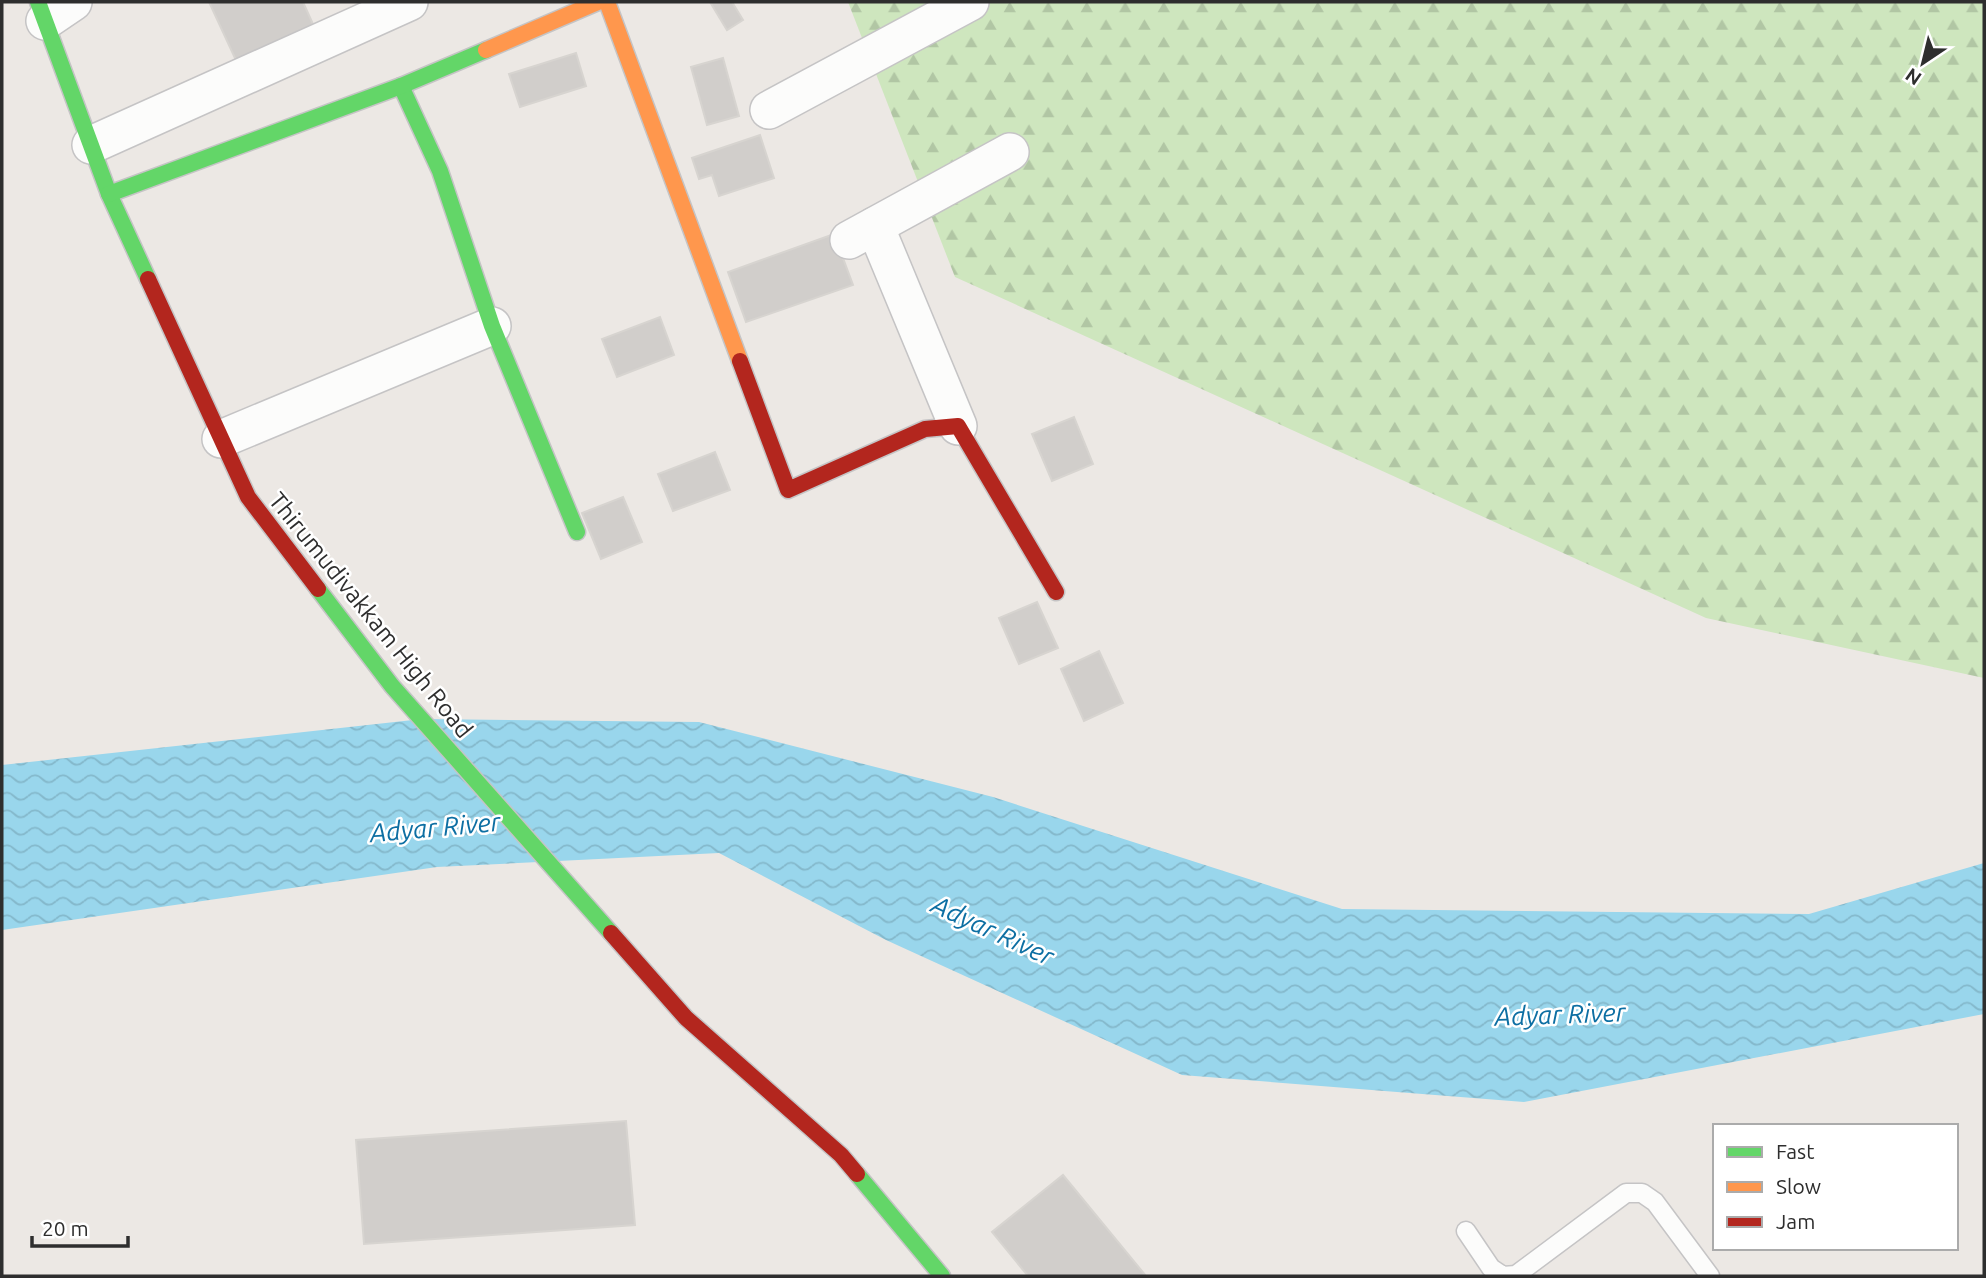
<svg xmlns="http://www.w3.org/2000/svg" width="1986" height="1278" font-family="Ubuntu,sans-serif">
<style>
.forest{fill:url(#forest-firs)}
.water{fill:url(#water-waves)}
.building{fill:#d1cecb;stroke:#d7d4d0;stroke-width:2}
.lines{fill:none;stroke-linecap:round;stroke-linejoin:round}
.lane-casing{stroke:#c5c4c5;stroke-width:21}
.street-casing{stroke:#c5c4c5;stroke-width:40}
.fast-casing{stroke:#c5c4c5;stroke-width:19}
.slow-casing{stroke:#c5c4c5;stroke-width:19}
.jam-casing{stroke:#c5c4c5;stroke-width:19}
.lane{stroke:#fcfcfb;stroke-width:18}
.street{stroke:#fcfcfb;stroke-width:37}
.fast{stroke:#63d668;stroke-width:16}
.slow{stroke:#ff974d;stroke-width:16}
.jam{stroke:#b3261e;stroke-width:16}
.labels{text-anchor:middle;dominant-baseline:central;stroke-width:5;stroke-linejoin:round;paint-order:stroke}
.street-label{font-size:24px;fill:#2e2e2e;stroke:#fff}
.water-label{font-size:26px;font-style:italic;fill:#0d6fa3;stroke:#fff}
</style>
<defs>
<pattern id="forest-firs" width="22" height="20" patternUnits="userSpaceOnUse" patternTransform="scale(1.75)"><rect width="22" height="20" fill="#cee6be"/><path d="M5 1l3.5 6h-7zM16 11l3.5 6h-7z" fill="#b1c6a4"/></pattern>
<pattern id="water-waves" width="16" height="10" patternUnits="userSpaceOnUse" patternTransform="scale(1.75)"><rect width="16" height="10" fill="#99d6ec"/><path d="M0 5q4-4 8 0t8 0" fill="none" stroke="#84b8cb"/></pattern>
</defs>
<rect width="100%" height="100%" fill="#ece8e4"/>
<path class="forest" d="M848,2H1984V678L1706,618L955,277Z"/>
<path class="water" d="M422,719L699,722L993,797L1342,909L1809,914L1984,863V1014L1524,1102L1182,1075L886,940L719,853L437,867L2,930V765Z"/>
<g class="building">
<path d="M209,2H303L317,33L240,69Z"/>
<path d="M710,2H732L743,20L727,30Z"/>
<path d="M576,53L586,86L520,107L509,74Z"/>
<path d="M723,58L739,116L707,125L691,67Z"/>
<path d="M760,135L774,178L719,196L712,175L699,179L692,158Z"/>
<path d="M834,234L853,285L746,322L728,272Z"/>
<path d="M660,317L674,355L617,377L602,339Z"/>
<path d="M1074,417L1093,464L1052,481L1032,434Z"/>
<path d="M715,452L730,490L673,511L658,474Z"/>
<path d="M623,497L642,542L601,559L582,513Z"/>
<path d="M1037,602L1058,648L1019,664L999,618Z"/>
<path d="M1099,651L1123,703L1084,721L1061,669Z"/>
<path d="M626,1121L635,1225L364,1244L356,1140Z"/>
<path d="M1063,1175L1146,1276H1028L992,1232Z"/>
</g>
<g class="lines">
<defs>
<path id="lane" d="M1466,1231L1491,1268L1503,1276L1516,1275L1626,1193H1642L1655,1202L1710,1276"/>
<g id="street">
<path d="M45,21L73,2"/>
<path d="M769,110L970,2"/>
<path d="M91,145L409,2"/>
<path d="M875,226L958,426"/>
<path d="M849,240L1010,152"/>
<path d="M221,439L492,326"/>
</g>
<g id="fast">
<path d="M38,2L109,194L148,279"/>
<path d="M401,86L440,171L492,326L577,532"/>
<path d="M109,194L401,86L486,50"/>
<path d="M318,589L392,686L611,933"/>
<path d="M857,1174L942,1276"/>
</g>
<g id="slow">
<path d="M607,2L740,361"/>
<path d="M486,50L598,2"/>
</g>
<g id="jam">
<path d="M148,279L248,497L318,589"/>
<path d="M740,361L788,490L925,429L958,426L1056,592"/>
<path d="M611,933L686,1018L841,1155L857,1174"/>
</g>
</defs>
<use href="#lane" class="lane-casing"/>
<use href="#street" class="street-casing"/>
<use href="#fast" class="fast-casing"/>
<use href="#slow" class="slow-casing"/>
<use href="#jam" class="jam-casing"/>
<use href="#lane" class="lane"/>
<use href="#street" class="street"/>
<use href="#fast" class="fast"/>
<use href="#slow" class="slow"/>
<use href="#jam" class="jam"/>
</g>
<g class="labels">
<g class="street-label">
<text transform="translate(371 615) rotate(51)">Thirumudivakkam High Road</text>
</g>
<g class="water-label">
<text transform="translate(435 827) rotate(-5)">Adyar River</text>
<text transform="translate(993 930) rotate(25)">Adyar River</text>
<text transform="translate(1560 1014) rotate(-2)">Adyar River</text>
</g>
</g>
<rect width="1986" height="1278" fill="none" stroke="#2e2e2e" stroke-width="7"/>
<rect x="1713" y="1124" width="245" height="126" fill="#ffffff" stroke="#ababab" stroke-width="2"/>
<rect x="1727" y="1147" width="35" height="10" fill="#63d668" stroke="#ababab" stroke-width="2"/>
<text x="1776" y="1159" font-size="21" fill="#2e2e2e">Fast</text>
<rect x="1727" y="1182" width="35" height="10" fill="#ff974d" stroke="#ababab" stroke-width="2"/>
<text x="1776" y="1194" font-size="21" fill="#2e2e2e">Slow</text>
<rect x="1727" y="1217" width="35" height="10" fill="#b3261e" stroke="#ababab" stroke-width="2"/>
<text x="1776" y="1229" font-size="21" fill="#2e2e2e">Jam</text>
<g transform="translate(1923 63) rotate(215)" stroke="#ffffff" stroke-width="5" paint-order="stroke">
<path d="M0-5L12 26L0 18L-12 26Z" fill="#2e2e2e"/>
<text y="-10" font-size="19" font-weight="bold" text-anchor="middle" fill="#2e2e2e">N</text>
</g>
<path d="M32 1236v10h96v-10" fill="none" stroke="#2e2e2e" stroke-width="3.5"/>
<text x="42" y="1236" font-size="21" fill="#2e2e2e" stroke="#ffffff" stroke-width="5" paint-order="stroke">20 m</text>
</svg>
